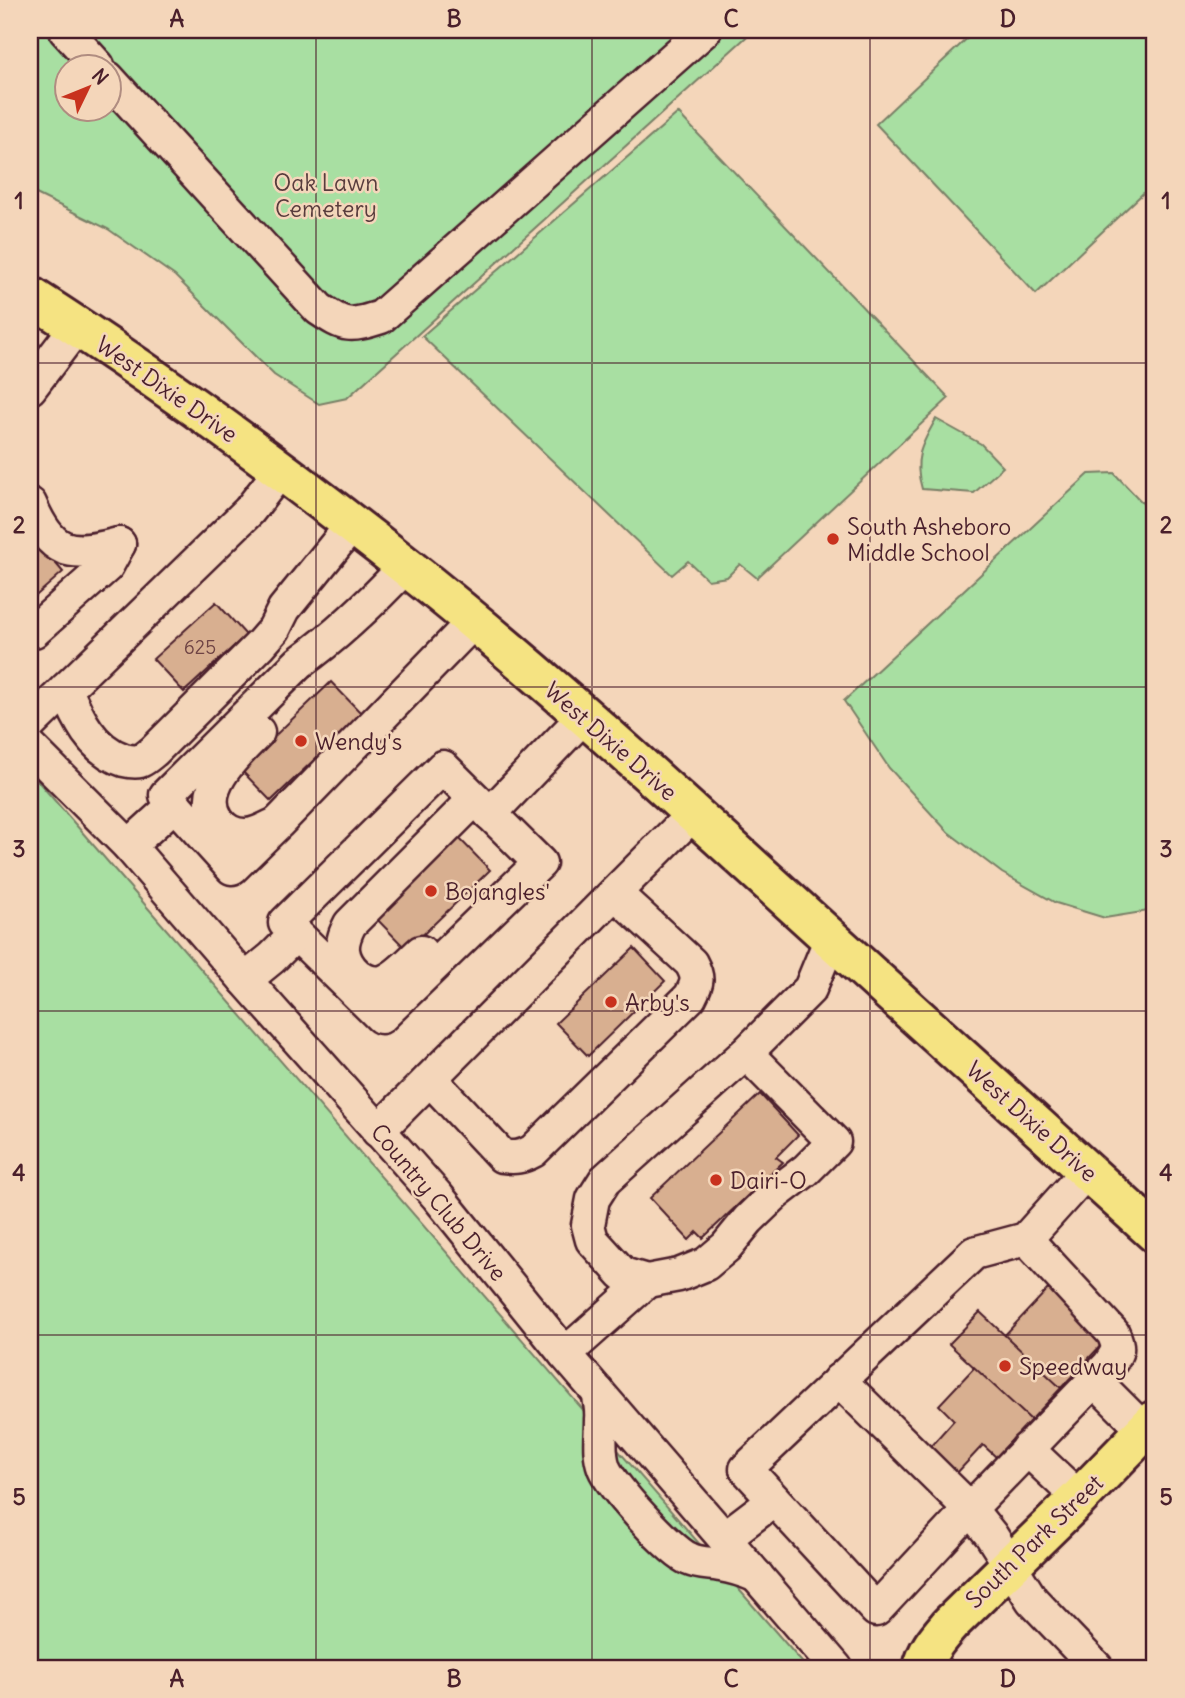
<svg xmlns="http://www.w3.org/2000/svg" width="1185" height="1698" font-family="Delius,sans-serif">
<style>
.green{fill:#a8dfa2;stroke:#797f66;stroke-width:2;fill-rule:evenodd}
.building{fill:#d8af90;stroke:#4a1f2b;stroke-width:2}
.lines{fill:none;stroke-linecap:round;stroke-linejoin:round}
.minor-casing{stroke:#4a1f2b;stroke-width:37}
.major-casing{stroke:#4a1f2b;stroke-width:44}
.minor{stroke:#f4d6ba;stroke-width:32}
.major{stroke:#f5e382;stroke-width:38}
.grid{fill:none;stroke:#4a1f2b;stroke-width:2;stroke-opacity:0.55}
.poi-dot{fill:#c8321e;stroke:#f4d6ba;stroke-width:2.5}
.labels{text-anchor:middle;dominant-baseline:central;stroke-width:5;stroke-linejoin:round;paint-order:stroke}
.number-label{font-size:19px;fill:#6e4344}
.park-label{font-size:23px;fill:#583c3d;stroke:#f4d6ba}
.street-label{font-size:23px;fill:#4a1f2b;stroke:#f4d6ba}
.poi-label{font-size:23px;fill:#4a1f2b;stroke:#f4d6ba;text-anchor:start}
.neatline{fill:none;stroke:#4a1f2b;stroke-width:2.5}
.grid-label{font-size:23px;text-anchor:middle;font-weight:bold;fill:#4a1f2b}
</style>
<rect width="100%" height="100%" fill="#f4d6ba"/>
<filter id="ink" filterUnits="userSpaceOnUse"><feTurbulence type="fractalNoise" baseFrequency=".0143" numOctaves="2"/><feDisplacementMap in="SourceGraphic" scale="14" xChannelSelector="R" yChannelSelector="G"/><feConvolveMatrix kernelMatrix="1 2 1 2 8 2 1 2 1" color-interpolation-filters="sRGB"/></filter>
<g filter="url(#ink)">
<g class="green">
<path d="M30,30H754L347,398L319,404L274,375L175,276L108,229L30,191ZM66,66H108V108H66Z"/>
<path d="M976,30H1155V182L1036,294L876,124Z"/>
<path d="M678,113L949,398L757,578L740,564L727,577L708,580L688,561L672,575L422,336Z"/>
<path d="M936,419L981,444L1003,467L974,493L922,489C913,460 921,445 936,419Z"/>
<path d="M1114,473L1155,516V910L1105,918L1056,903L1002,873L948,832L889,768L844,701L1089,474Z"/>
<path d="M30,772L807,1668H30Z"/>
</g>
<g class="building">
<path d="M30,533L63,572L30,601Z"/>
<path d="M216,602L246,635L184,692L153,659Z"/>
<path d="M331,682L362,714L271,801L240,769Z"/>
<path d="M454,833L490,870L407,950L371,913Z"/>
<path d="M634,948L665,981L588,1056L556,1023Z"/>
<path d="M760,1094L798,1135L776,1157L783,1162L703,1238L697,1232L689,1240L650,1198Z"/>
<path d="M1049,1288L1105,1341L996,1457L983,1445L956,1474L929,1448L954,1420L939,1405Z"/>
<path d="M980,1312L1061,1388L1031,1420L949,1344Z"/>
</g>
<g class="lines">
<defs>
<g id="minor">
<path d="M65,30L98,66"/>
<path d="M108,78L319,309C346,327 349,327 381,317L705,30"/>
<path d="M30,388L77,326"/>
<path d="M30,504C52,554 68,557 119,544"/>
<path d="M406,566C373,601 339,634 300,662L166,795L232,868L278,823L473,622"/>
<path d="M30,631H34L107,566L119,544"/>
<path d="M66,689C77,717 92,750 124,760C128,761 136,762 140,761C145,759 150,754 154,751L260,645L274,629L284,609L352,525"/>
<path d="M30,724L249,511L281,470"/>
<path d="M258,732C242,749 222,766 214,788C206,810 220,835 245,835C256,835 266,829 276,824"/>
<path d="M30,747L129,846L245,980L438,1197L565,1354L836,1668"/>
<path d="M443,767L540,863L381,1017L285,923Z"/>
<path d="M490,814L584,716"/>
<path d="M129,846L175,804"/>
<path d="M421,952C411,961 395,979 382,982C363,986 345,967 343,950C342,940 346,932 350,924L475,799"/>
<path d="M245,980L272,958L296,934"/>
<path d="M746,1053L834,1142L806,1170L776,1193L748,1220L726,1247L706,1264L679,1275L647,1281L623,1274L592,1240L588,1225L593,1199L605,1180L746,1053L810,989L831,938"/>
<path d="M430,1079L502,1156C515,1158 522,1157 533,1151L690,997C698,982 699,978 691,963L615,893"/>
<path d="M378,1131L693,814"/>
<path d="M1087,1171L1026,1239L974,1253L746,1469L876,1610L970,1509L991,1535L1032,1600L1097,1668"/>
<path d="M565,1354L647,1281"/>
<path d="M839,1380L970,1509L1109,1365C1118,1352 1120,1348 1113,1333L1026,1239"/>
<path d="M1094,1380L1145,1431"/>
<path d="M598,1392C600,1401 602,1410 601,1419C601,1435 598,1452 604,1468C611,1486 671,1552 689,1559C699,1564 709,1563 720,1565C733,1567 745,1571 757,1576"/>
<path d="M1027,1449L1079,1498"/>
<path d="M724,1538L774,1500"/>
</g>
<g id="major">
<path d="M30,296C160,379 285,471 407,567C526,661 639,764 752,867C886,989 1021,1111 1155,1233"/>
<path d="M923,1668C926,1651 939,1637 950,1624L1079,1498L1155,1420"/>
</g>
</defs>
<use href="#minor" class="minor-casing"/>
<use href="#major" class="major-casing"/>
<use href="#minor" class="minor"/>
<use href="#major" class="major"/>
</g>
</g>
<path class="grid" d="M316,30V1668M592,30V1668M870,30V1668M30,363H1155M30,687H1155M30,1011H1155M30,1335H1155"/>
<g class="poi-dot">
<circle cx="833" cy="539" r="7"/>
<circle cx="301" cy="741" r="7"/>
<circle cx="431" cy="891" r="7"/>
<circle cx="611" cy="1002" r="7"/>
<circle cx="716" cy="1180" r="7"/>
<circle cx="1005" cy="1366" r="7"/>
</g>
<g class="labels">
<g class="number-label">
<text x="200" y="647">625</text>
</g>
<g class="park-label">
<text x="326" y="182">Oak Lawn<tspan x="326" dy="26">Cemetery</tspan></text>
</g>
<g class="street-label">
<text transform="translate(167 389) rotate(35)">West Dixie Drive</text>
<text transform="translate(611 741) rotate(41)">West Dixie Drive</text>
<text transform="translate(1032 1121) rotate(42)">West Dixie Drive</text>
<text transform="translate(439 1202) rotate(50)">Country Club Drive</text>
<text transform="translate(1034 1541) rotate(-44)">South Park Street</text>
</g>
<g class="poi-label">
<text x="847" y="526">South Asheboro<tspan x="847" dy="26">Middle School</tspan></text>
<text x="315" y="741">Wendy's</text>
<text x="445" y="891">Bojangles'</text>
<text x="625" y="1002">Arby's</text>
<text x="730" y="1180">Dairi-O</text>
<text x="1019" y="1366">Speedway</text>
</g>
</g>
<rect width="1185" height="1698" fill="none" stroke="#f4d6ba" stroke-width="77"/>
<g transform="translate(88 88) rotate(47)"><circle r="33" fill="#f4d6ba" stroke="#b08d81" stroke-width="2"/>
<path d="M0-5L12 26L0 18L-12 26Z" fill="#c8321e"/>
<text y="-10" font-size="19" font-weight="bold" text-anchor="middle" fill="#4a1f2b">N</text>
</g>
<rect x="38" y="38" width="1108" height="1622" class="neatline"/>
<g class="grid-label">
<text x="177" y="27">A</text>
<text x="454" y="27">B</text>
<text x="731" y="27">C</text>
<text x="1008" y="27">D</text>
<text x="19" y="209">1</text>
<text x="1166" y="209">1</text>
<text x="19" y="533">2</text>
<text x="1166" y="533">2</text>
<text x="19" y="857">3</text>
<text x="1166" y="857">3</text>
<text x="19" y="1181">4</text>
<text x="1166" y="1181">4</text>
<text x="19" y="1505">5</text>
<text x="1166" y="1505">5</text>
<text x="177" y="1687">A</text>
<text x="454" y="1687">B</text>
<text x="731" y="1687">C</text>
<text x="1008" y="1687">D</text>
</g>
</svg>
